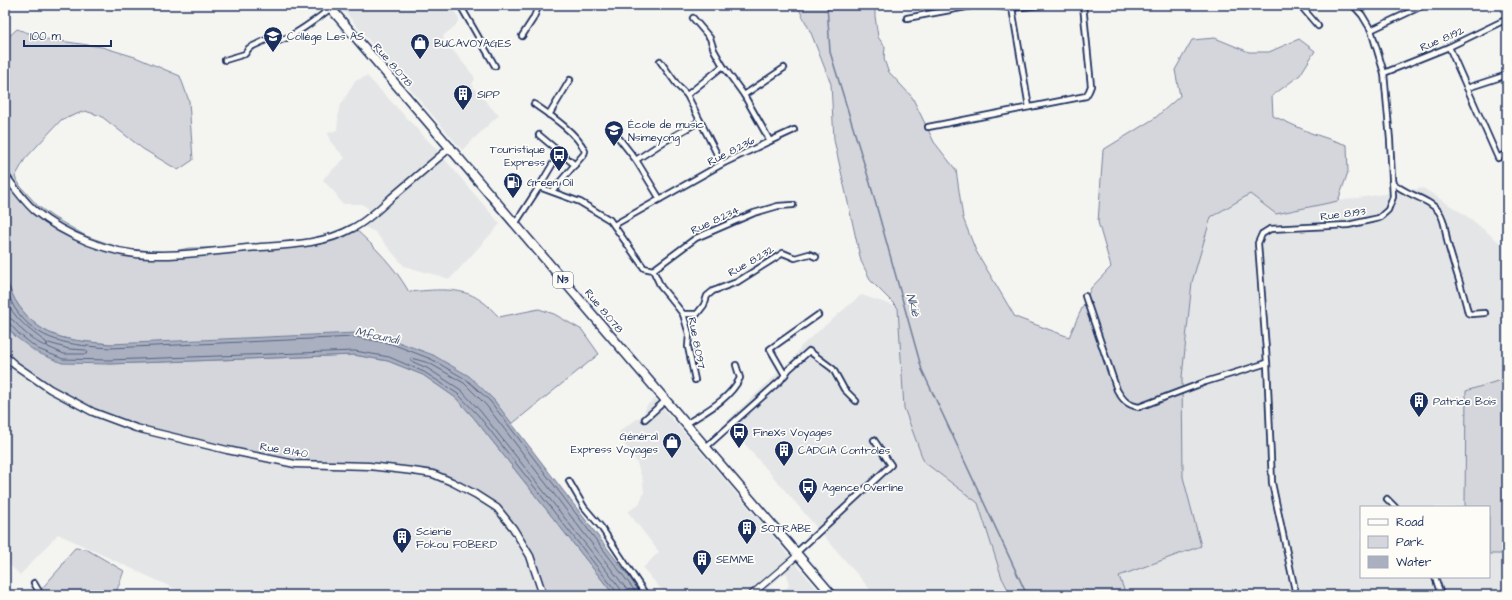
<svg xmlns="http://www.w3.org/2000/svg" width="1512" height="600" font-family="'Architects Daughter',sans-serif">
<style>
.built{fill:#e4e5e6}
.green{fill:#d4d6db;stroke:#78829c}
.water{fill:#aab0bf;stroke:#717c98}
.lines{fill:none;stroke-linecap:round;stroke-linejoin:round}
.shore{stroke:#546385;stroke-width:1}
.stream{stroke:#717c98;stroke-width:1.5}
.minor-casing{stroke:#1b2f5e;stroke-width:8}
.tertiary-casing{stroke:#1b2f5e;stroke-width:8}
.secondary-casing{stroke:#1b2f5e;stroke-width:9}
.trunk-casing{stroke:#1b2f5e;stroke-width:11}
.minor{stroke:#fdfcf7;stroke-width:4.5}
.tertiary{stroke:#fdfcf7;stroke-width:5.5}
.secondary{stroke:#fdfcf7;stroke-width:6}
.trunk{stroke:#fdfcf7;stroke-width:8}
.labels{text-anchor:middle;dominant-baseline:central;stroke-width:3.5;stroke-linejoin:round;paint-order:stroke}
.shield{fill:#fdfcf7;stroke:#5f6c8c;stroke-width:1}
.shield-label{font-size:10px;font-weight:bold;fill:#1b2f5e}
.poi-label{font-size:11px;fill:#1b2f5e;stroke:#fdfcf7;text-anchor:start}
.street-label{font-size:11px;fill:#1b2f5e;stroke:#fdfcf7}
.water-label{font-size:12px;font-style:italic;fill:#46567b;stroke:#fdfcf7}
</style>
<rect width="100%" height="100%" fill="#f4f4f1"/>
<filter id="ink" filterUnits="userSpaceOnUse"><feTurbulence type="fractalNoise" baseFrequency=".025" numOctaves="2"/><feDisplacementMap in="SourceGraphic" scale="8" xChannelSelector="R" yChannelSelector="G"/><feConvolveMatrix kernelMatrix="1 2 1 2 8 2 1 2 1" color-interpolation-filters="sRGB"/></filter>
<g filter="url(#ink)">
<g class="built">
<path d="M339,5H450L458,17L459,20L455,26L444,35L443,38L473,75L475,79L472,84L473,87L495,112L499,115L462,150Z"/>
<path d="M367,76L436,149L500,224L450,279L404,266L375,232L363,226L369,211L367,207L361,204H344L340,202L336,194L323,180L325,177L345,158L330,141L328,133L337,130L339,108L355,81Z"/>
<path d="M1423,188L1471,219L1500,243L1507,245V378L1466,391V507H1361V577H1489V554H1507V595H1126L1119,576L1200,546L1183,477L1182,377L1192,282L1211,217L1250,194L1276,214L1338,201Z"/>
<path d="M861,295L898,307L904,408L924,462L978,503L1002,578L1011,595H875L726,422L794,358L801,346Z"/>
<path d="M15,365L369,466L433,474L497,508L530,556L543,595H188L58,534L20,575L5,560V373Z"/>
<path d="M655,399L765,527L822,595H777L789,586L787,574L785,573L760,595H666L643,568L659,552L628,512L640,503L644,492L643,481L637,463L633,455L620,439L619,434L620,431L640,417L644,413L647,405Z"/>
</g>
<g class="green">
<path d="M797,5H875V16L878,37L885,47L884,59L888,71L912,97L934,142L956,170L963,218L976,251L1015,317L1069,337L1091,288L1111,267L1098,222L1103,150L1155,118L1180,96L1175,70L1192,40L1215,38L1249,52H1269L1299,39L1315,51L1300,75L1272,96L1273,116L1311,133L1347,145L1348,172L1338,201L1276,214L1250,194L1211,217L1192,282L1182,377L1183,477L1201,546L1119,576L1126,595H1011L1002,578L978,503L924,462L904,408L898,308L871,281L861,261L834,140L831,84L811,33Z"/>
<path d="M17,29L46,39L102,47L135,57L180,76L189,101L193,160L178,170L143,149L101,116L85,111L61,120L25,159L15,177L21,187L38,206L53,217L86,236L124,249L170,252L189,248H247L322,240L354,228C375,247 395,267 409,292C432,290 461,286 480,300C487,304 493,311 499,317L539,309L554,314L582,330L599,354L512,424L493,399L433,355L110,344C71,340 44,341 19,306C13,298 9,287 5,277V40Z"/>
<path d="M5,324L16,337L109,364L354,355L388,361L423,375L456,398L474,418L614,595H543L530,556L497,508L452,482L413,471L295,464L136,428L93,412L15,365L5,373Z"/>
<path d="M1507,378V554H1489V507H1466L1465,505L1466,391Z"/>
<path d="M75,548L86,549L124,571C120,580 120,587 113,595H36L61,567L67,557Z"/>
</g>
<path class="water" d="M5,277C9,287 13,298 19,306C44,341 71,340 110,344L356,333L393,340L433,355L469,376L493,399L643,595H614L474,418L456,398L423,375L388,361L354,355L109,364L62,363L36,352L16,337L5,324Z"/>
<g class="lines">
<g class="shore">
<path d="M5,287C8,293 11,301 14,307C37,343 72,345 110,348L355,337L392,344L431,359L467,380L490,401L638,595"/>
<path d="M5,299C14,318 29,330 46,342L47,345L45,346C37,343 29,336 23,331C17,325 14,318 5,317"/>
<path d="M5,322L9,323L19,334L38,349L63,359L109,360L355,351L389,357L424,372L458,394L478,415L616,591L617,595"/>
<path d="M49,343L69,349L86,350L88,353L86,354H64L48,347L47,345Z"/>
<path d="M622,595L620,588L481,412L461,390L427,368L411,361V358L429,363L464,383L486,405L631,595"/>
</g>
<path class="stream" d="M827,5L830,52L870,183L922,370L1027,595"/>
<defs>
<g id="minor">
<path d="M460,5L495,66"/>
<path d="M987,5L1012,8L1042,5"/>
<path d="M1300,5L1318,26"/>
<path d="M1012,8L1029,107"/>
<path d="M907,18L977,5"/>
<path d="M1371,30L1422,6"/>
<path d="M522,36L533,19L539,5"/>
<path d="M1449,47L1498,158L1507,153"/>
<path d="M225,60L245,54L249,48L268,39C270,39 274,41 277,41C289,40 321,16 331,8"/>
<path d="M660,61L678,86L687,95"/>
<path d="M1384,73L1449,47L1507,19"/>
<path d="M1467,88L1507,75"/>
<path d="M744,95L784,68"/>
<path d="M534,104C550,115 577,133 585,151L584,154L552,191"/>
<path d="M549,115L570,80"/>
<path d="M928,127L1086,96L1089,91L1091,86L1083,5"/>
<path d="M539,135L575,165"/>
<path d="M618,137L636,160L660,199"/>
<path d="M770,141L794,130"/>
<path d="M636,160L665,141L700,121"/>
<path d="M722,164L687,95L723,66"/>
<path d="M1392,182C1405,195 1429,198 1439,212C1446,221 1445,234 1448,244C1454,267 1463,289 1468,313L1471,314L1485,313"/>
<path d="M539,187L555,160"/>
<path d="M515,224L539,187L580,202L610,220L644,268L653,270L661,287L676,305L683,314L689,334L688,347L695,380"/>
<path d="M614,225L722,164L770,141L744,95L723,66L714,50L710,38L693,18"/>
<path d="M653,270L696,238L754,213L778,206L793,205"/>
<path d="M1085,296L1117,390C1123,400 1127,405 1139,407L1205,382L1267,363"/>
<path d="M683,314H697L704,305L707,296L713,291L737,282L783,253L795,258L809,254L816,257"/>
<path d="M785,375L770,349L818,315"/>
<path d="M645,419L665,401"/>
<path d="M686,424C706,411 729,400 740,378L736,365"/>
<path d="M706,447L781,380L789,369L809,351L833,369L844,389L856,401"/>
<path d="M569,481L584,507L601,527L646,595"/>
<path d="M1387,499L1395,507"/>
<path d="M796,553L891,465L874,440"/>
<path d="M1435,577L1441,595"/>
<path d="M34,583L41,595"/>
<path d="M1296,595L1272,483L1267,363L1258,243L1262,234L1270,229L1348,225L1379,218L1388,210L1393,197L1390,140L1384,73L1371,30L1362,15L1353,5"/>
</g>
<path id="tertiary" d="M751,595L798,555"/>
<g id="secondary">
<path d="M5,175C14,187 23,200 34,210C65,236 110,254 150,255C182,256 215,251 247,248C282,245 321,246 353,228C367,221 379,209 391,198C411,181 431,164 451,147"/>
<path d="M5,356L15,365L50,389L93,412L136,428L227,450L295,464L369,466L413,471L433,474L452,482L475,494L497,508L513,528L530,556L543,595"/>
</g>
<path id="trunk" d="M328,5L832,595"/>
</defs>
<use href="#minor" class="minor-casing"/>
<use href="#tertiary" class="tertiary-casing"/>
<use href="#secondary" class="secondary-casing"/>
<use href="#trunk" class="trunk-casing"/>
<use href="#minor" class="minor"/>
<use href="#tertiary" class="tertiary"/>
<use href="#secondary" class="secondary"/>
<use href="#trunk" class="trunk"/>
</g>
</g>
<defs>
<symbol id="school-pin" viewBox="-11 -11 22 30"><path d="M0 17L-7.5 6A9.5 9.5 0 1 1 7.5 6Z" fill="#1b2f5e" stroke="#fdfcf7"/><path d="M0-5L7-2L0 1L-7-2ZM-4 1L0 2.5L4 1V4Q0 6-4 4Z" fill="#fff"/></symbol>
<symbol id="shop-pin" viewBox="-11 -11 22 30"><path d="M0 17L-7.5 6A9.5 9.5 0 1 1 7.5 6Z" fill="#1b2f5e" stroke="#fdfcf7"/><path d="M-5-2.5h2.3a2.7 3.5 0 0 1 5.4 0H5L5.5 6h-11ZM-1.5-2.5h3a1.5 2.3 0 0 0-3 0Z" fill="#fff"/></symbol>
<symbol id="building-pin" viewBox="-11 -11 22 30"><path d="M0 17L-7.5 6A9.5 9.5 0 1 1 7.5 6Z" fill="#1b2f5e" stroke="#fdfcf7"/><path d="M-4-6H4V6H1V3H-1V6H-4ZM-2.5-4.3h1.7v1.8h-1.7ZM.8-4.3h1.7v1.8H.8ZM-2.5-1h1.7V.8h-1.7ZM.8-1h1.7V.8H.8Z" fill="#fff"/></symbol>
<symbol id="bus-pin" viewBox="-11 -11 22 30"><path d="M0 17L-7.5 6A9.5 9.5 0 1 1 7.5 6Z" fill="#1b2f5e" stroke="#fdfcf7"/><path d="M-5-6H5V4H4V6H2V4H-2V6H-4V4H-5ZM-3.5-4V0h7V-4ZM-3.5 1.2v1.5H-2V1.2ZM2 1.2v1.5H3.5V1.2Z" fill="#fff"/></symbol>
<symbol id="fuel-pin" viewBox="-11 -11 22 30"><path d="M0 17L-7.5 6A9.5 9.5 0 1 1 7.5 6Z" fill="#1b2f5e" stroke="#fdfcf7"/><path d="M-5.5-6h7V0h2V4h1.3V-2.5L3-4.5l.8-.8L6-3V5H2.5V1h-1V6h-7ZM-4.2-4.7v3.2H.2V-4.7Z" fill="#fff"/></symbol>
</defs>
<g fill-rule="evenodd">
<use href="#school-pin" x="262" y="25" width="22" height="30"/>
<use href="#shop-pin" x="409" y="32" width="22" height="30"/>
<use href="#building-pin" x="452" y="83" width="22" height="30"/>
<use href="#school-pin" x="603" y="119" width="22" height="30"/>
<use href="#bus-pin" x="548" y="144" width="22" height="30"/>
<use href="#fuel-pin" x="502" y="171" width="22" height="30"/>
<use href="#building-pin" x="1408" y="390" width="22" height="30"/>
<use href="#bus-pin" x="728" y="421" width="22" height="30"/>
<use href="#shop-pin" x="661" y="431" width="22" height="30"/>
<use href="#building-pin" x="773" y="439" width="22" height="30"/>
<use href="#bus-pin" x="797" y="476" width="22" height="30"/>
<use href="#building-pin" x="736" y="517" width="22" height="30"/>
<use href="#building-pin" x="391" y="526" width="22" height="30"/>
<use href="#building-pin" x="691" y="548" width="22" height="30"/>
</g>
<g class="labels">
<rect class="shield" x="553" y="272" width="20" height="16" rx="3"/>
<g class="shield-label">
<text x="563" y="280">N3</text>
</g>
<g class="poi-label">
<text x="287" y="36">Collège Les AS</text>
<text x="434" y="43">BUCAVOYAGES</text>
<text x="477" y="94">SIPP</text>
<text x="628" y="124">École de music<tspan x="628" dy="13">Nsimeyong</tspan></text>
<text x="545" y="149" text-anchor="end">Touristique<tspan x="545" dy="13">Express</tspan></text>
<text x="527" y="182">Green Oil</text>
<text x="1433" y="401">Patrice Bois</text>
<text x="753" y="432">FineXs Voyages</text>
<text x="658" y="436" text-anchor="end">Général<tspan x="658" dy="13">Express Voyages</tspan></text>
<text x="798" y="450">CADCIA Controles</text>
<text x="822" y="487">Agence Overline</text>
<text x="761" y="528">SOTRABE</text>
<text x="416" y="531">Scierie<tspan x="416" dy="13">Fokou FOBERD</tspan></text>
<text x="716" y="559">SEMME</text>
</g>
<g class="street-label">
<text transform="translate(1442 39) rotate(-23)">Rue 8.192</text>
<text transform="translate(393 65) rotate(49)">Rue 8.078</text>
<text transform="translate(731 151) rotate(-27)">Rue 8.236</text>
<text transform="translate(1343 214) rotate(-7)">Rue 8.193</text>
<text transform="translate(715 220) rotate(-25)">Rue 8.234</text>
<text transform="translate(751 261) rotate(-30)">Rue 8.232</text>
<text transform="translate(604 311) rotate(50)">Rue 8.078</text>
<text transform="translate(697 343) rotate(79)">Rue 8.097</text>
<text transform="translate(284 450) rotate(9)">Rue 8.140</text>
</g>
<g class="water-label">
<text transform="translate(913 305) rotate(75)">Nkié</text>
<text transform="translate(377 336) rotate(12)">Mfoundi</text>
</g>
</g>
<rect width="1512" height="600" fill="none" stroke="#fdfcf7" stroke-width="20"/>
<rect x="10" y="10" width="1492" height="580" fill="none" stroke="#1b2f5e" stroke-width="1.5" filter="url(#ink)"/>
<rect x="1360" y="506" width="130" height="72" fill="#fdfcf7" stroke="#a3aaba"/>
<rect x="1368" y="519" width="20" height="6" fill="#fdfcf7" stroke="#a3aaba"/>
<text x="1396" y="526" font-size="12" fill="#1b2f5e">Road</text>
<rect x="1368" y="536" width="20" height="12" fill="#d4d6db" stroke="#a3aaba"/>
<text x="1396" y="546" font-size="12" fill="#1b2f5e">Park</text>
<rect x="1368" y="556" width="20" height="12" fill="#aab0bf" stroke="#a3aaba"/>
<text x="1396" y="566" font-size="12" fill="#1b2f5e">Water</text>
<path d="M24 40v6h87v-6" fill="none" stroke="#1b2f5e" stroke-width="2"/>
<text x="30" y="40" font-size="12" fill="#1b2f5e" stroke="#fdfcf7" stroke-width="3" paint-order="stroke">100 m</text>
</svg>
